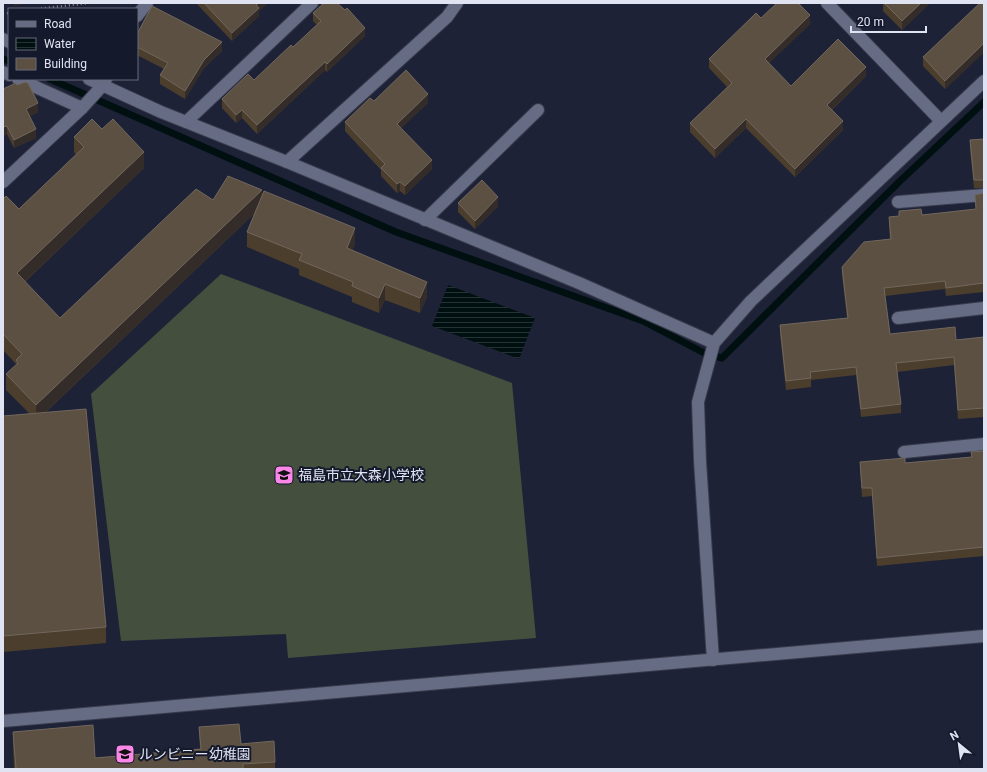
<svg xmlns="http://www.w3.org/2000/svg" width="987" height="772" font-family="Roboto,'Noto Sans JP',sans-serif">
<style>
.grass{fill:#44503d}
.water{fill:url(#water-rules)}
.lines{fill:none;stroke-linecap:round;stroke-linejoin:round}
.stream{stroke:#001011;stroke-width:7}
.minor-casing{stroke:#383b4c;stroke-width:14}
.path{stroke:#888b9c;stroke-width:2.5;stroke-dasharray:1 3;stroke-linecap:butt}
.minor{stroke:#666c84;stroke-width:12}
.wall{fill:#4c3e2d}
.shaded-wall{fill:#332c28}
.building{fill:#5c5042;stroke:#71675d}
.labels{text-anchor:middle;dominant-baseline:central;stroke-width:4;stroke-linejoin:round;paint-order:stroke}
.poi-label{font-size:14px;fill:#e0e3f1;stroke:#15192c;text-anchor:start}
</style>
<defs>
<pattern id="water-rules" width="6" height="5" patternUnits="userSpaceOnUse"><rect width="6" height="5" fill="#001011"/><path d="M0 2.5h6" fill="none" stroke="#253334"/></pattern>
</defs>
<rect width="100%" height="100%" fill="#1e2237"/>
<path class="grass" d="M221,274L512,383L536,638L288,658L286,634L121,641L91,394Z"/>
<path class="water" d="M448,285L535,318L519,359L432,326Z"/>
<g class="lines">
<g class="stream">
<path d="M3,59L9,61"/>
<path d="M50,79L396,232L643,321L706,354L722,358L899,182L984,102"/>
</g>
<defs>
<g id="minor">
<path d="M827,3L941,121"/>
<path d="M137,16L147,3"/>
<path d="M3,39L9,42"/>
<path d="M3,72L9,75"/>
<path d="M18,79L82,108"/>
<path d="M89,79L161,112L287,162L579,283L714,343"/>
<path d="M186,122L312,3"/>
<path d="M287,162L447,17L457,3"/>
<path d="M3,182L82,108L103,85L106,79"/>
<path d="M898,202L984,195"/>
<path d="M425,220L538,110"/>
<path d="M898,318L984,308"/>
<path d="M904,452L984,444"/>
<path d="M713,660L700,461L698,402L714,343L751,301L984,81"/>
<path d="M3,721L984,636"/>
</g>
</defs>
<use href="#minor" class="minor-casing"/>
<g class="path">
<path d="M37,9L89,3"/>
<path d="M3,14L9,13"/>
</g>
<use href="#minor" class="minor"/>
</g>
<g class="wall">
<path d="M196,3H268L259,11V16L232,41Z"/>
<path d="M883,3H930L902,30L883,11Z"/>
<path d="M984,3V52L945,89L923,66V57Z"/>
<path d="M313,13L365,36L327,72L325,70L257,134L242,118L236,123L222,108V99L254,80L293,47L317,25L313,21Z"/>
<path d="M761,18L810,24L769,63L791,86L866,76L832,110L843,130L795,177L746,128L715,158L690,132V123L727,87L709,68V59Z"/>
<path d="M137,34L222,51L204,68L185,99L160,84V75L164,69L137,55Z"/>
<path d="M17,85L38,112L30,116L36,138L14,148L7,134L3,136Z"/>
<path d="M374,101L428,103L401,128L432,169L405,195L400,191L397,193L381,176V170L345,131V122Z"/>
<path d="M102,129L144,168L25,282L60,318L213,200L262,193L355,244L352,251L427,297L420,313L385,300L379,313L352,302V297L299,275V269L247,247V232L255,213L45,413L106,627V643L3,652V416L30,414L6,390V374L16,365V364L3,350V199L19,209L76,155L74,152V137Z"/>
<path d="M984,139V188H974L970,149V140Z"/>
<path d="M984,193V292L946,296L945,289L885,296L890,334L956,340L984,337V417L958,419L954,365L897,372L901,404V413L861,417L856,375L811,380V387L786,390L780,334V325L847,318L842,275V267L890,239L889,226V217L899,216V211L922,215L976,209L975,195Z"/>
<path d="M458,203L498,206L475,229L458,212Z"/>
<path d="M984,451V556L877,566L872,496L862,497L860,470V462L905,463L971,457V452Z"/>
<path d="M199,727L241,744L275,762V769H14L13,748V732L95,758L200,749Z"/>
</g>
<g class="shaded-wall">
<path d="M14,3H27L14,6Z"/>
<path d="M259,3H268L259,11V16L232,41V33Z"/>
<path d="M921,3H930L902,30V21Z"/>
<path d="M810,15V24L765,67V59Z"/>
<path d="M365,28V36L327,72V64Z"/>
<path d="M222,42V51L204,68L185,99V91L204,60Z"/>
<path d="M984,43V52L945,89V81Z"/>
<path d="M325,62V70L257,134V125Z"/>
<path d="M866,67V76L827,114V105Z"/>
<path d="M428,94V103L397,132V124Z"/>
<path d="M38,103V112L26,118V109Z"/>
<path d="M242,110V118L236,123V115Z"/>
<path d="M746,119V128L715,158V149Z"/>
<path d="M843,121V130L795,177V169Z"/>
<path d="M7,126V134L3,136V127Z"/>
<path d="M36,129V138L14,148V140Z"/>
<path d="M144,152V168L17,289V273Z"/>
<path d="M432,160V169L405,195V186Z"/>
<path d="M400,182V191L397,193V184Z"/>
<path d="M262,190V206L36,421V405Z"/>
<path d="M498,197V206L475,229V221Z"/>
<path d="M355,228V244L347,264V248Z"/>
<path d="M427,282V297L420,313V298Z"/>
<path d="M385,284V300L379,313V298Z"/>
</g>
<g class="building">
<path d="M204,3H259L256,5L259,8L232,33Z"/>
<path d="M324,3H337L345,10L347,8L365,28L327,64L325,62L257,125L242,110L236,115L222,99L248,74L254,80L291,45L293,47L321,21L313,13Z"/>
<path d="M777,3H798L810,15L765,59L791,86L838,39L866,67L827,105L843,121L795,169L746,119L715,149L690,123L732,83L709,59L756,13L761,18Z"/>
<path d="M884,3H921L902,21Z"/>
<path d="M980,3H984V43L945,81L923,57Z"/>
<path d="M152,6L222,42L204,60L185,91L160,75L168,63L137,47V34Z"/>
<path d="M406,70L428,94L397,124L432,160L405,186L400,182L397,184L381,168L385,164L345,122L370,98L374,101Z"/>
<path d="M25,82L28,83L38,103L26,109L36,129L14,140L7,126L3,127V89L16,83L17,85Z"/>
<path d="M92,119L102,129L113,119L144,152L17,273L60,318L196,189L213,200L228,176L262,190L36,405L6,374L18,363L16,360L22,354L3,334V199L6,196L19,209L84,147L74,137Z"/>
<path d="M984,139V180H974L970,140Z"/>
<path d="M482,180L498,197L475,221L458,203Z"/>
<path d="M264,191L355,228L347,248L427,282L420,298L385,284L379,298L352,286L353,282L299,260L302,254L247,232Z"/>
<path d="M984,193V283L946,288L945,281L884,288L890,334L955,327L956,340L984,337V408L958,410L954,357L896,363L901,404L861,409L856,367L810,372L811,378L786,381L780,325L848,318L842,267L864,242L891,239L889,217L899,216V211L921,209L922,215L976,209L975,195Z"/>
<path d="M86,409L106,627L3,636V416Z"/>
<path d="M984,451V547L877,558L872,488H862L860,462L905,458V463L972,457L971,452Z"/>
<path d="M239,724L241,744L274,741L275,762L243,764V769H16L13,732L93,725L95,758L201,749L199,727Z"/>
</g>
<defs>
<symbol id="school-square" viewBox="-11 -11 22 22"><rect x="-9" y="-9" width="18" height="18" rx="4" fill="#fb87e6" stroke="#15192c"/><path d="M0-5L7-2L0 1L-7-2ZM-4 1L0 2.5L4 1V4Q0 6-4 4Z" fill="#111"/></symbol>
</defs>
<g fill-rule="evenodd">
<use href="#school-square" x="273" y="464" width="22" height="22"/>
<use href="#school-square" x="114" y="743" width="22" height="22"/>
</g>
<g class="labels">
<g class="poi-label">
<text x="298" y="475">福島市立大森小学校</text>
<text x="139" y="754">ルンビニー幼稚園</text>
</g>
</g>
<rect width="987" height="772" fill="none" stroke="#e0e3f1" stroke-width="8"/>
<rect x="8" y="8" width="130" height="72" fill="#15192c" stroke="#666a7b"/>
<rect x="16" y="21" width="20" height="6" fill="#666c84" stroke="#666a7b"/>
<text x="44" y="28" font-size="12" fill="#e0e3f1">Road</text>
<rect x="16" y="38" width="20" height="12" fill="url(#water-rules)" stroke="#666a7b"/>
<text x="44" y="48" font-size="12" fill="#e0e3f1">Water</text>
<rect x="16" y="58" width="20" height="12" fill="#5c5042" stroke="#666a7b"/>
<text x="44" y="68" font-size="12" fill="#e0e3f1">Building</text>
<g transform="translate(959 744) rotate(331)" stroke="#15192c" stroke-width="3" paint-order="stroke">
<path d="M0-3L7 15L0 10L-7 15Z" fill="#e0e3f1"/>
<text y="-6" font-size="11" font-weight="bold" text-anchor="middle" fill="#e0e3f1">N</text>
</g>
<path d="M851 26v6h75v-6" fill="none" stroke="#e0e3f1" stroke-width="2"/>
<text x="857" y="26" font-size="12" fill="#e0e3f1" stroke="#15192c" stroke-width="3" paint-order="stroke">20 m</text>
</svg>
